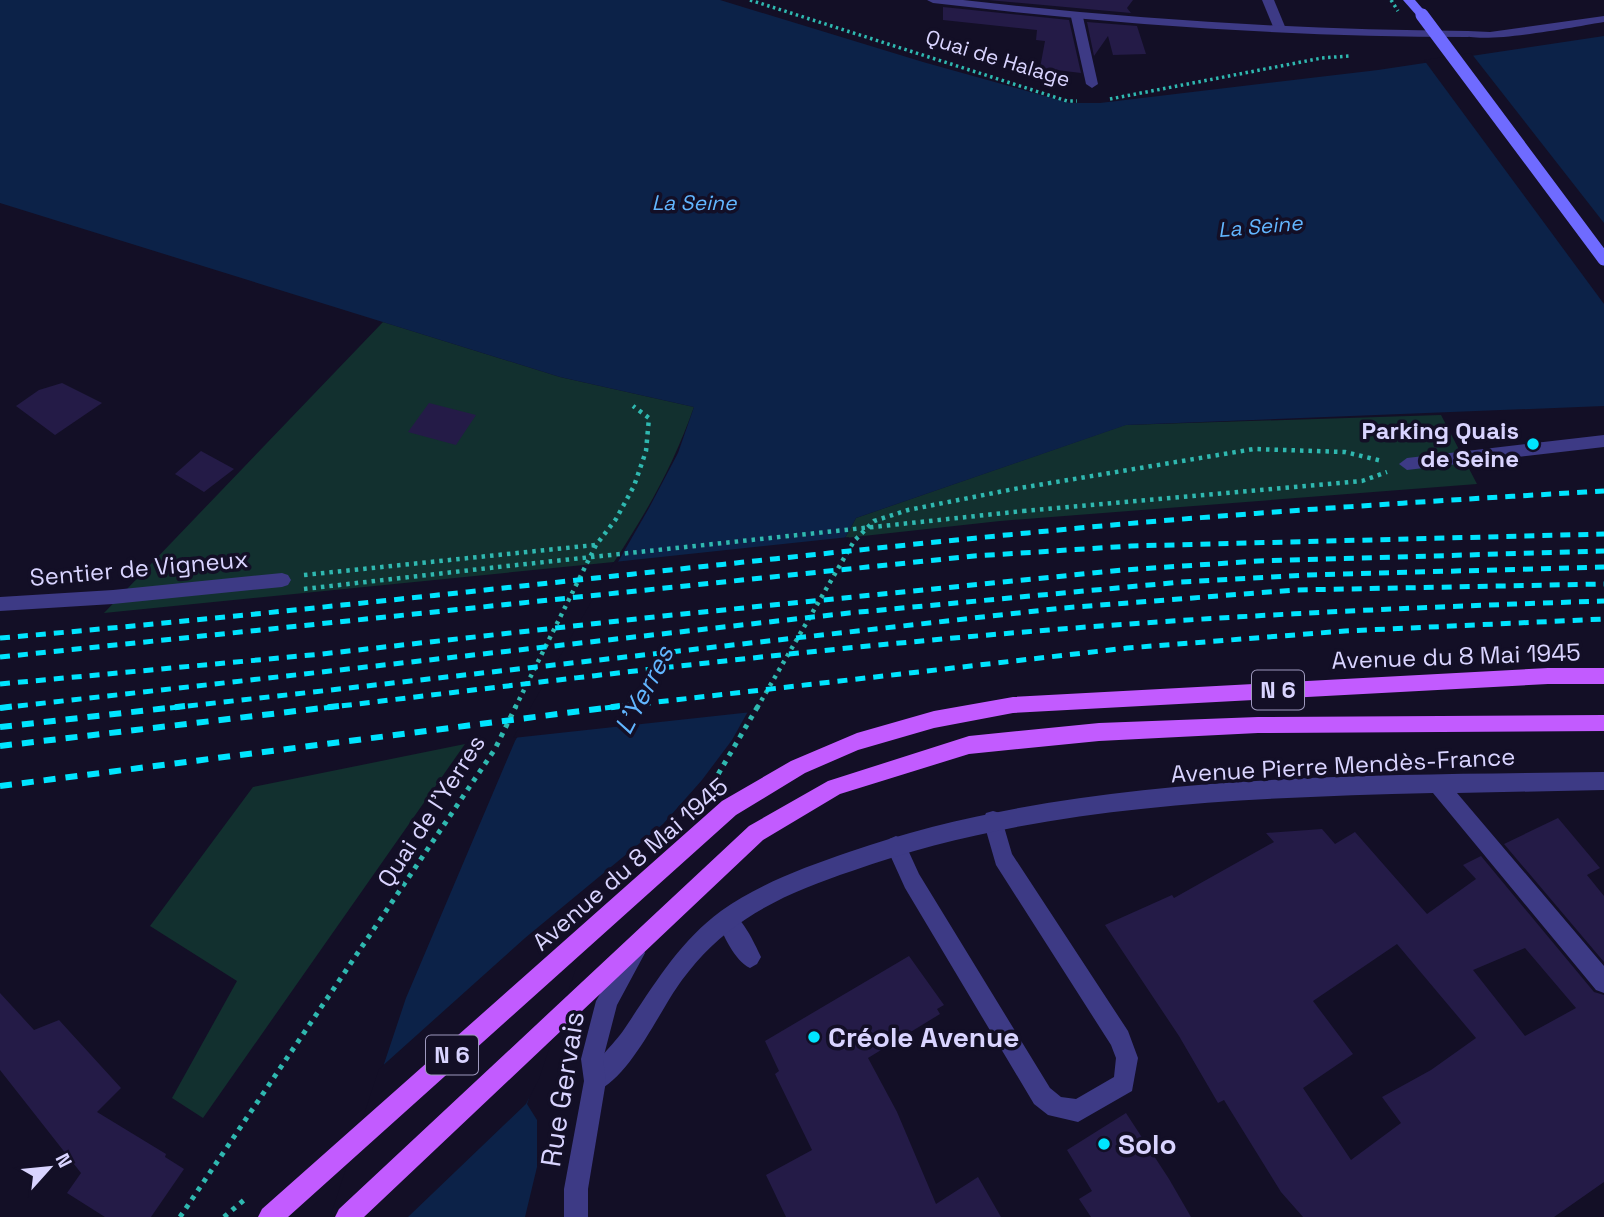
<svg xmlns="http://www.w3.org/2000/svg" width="1604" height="1217" font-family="'Space Grotesk',sans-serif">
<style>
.green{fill:#12302f}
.water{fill:#0c2248}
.pier{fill:#130f26}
.building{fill:#241b47;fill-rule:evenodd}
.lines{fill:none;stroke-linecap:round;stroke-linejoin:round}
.path-far2{stroke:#2fb8b0;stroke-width:3.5;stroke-dasharray:2.5 3.5;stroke-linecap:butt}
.path-far1{stroke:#2fb8b0;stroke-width:4.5;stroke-dasharray:3.5 5;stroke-linecap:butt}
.path{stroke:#2fb8b0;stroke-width:5;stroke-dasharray:4.5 6;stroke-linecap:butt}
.service{fill:#3d3a85;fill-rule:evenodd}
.minor{fill:#3d3a85;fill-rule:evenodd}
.tertiary{fill:#3d3a85;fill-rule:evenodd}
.secondary{fill:#6f6bff;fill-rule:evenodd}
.primary{fill:#c25bff;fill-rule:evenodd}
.rail-far1{stroke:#00e5ff;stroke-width:5;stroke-dasharray:10 8;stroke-linecap:butt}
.rail{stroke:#00e5ff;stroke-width:6;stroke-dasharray:12 10;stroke-linecap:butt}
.path-bridge-far1{stroke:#2fb8b0;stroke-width:3.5;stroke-dasharray:2.5 3.5;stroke-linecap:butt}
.path-bridge{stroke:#2fb8b0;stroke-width:4.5;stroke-dasharray:3.5 5;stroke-linecap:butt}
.secondary-bridge{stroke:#6f6bff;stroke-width:13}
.poi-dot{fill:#00e5ff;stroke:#130f26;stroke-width:2.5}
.labels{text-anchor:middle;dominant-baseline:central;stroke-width:7;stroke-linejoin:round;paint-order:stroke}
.far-street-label{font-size:21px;fill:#d9d4ff;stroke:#130f26}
.far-water-label{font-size:21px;font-style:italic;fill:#62b6ff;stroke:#130f26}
.shield{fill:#130f26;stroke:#9e99be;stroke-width:2}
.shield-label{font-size:23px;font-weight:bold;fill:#d9d4ff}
.poi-label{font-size:24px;font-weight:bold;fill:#d9d4ff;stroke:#130f26;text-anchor:end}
.street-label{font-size:24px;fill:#d9d4ff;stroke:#130f26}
.water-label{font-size:26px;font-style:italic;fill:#62b6ff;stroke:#130f26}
.near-poi-label{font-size:28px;font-weight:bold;fill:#d9d4ff;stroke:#130f26;text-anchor:start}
.near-street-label{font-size:28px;fill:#d9d4ff;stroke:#130f26}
</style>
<rect width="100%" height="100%" fill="#130f26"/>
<g class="green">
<path d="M383,322L560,377L694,407C673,466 648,510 614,562L104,613Z"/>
<path d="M1441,415L1477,484L1000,521L845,538L856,518L1125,425Z"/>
<path d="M465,744L203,1118L172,1098L237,981L150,926L253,787Z"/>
</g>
<path class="water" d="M0,0H720L923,62L1070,103H1100L1378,70L1604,36V406L1126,425L856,518L732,740L702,780L663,824L573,966L527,1104L537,1120V1167L525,1217H333L406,998L515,741L649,508L678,453L694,407L560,377L0,203Z"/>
<g class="pier">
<path d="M1471,53L1604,223V304L1424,60Z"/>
<path d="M849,537L752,712L513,738L614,562Z"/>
<path d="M663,824L649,853L576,968L539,1079L526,1104L408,1217H330L379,1069L525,938Z"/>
</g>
<g class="building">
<path d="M988,0H1133L1127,8L1131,13Z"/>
<path d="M943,7L1069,20L1081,73L1040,68L1045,41L1036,40L1037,30L943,20Z"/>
<path d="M1087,22L1137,26L1146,54L1113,55L1108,36L1094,56Z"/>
<path d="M62,383L102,403L55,435L16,406L39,390Z"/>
<path d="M429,403L476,415L456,445L408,432Z"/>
<path d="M201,451L234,469L204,492L175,474Z"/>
<path d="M1558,818L1600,868L1587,875L1604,896V962L1504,844Z"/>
<path d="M1322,829L1335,844L1355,832L1427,914L1476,879L1463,865L1481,856L1594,992L1604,995V1182L1554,1217H1303L1281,1192L1224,1100L1218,1103L1179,1036L1105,925L1172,895L1174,898L1274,842L1266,833ZM1397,944L1476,1038L1431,1070L1382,1097L1401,1123L1351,1160L1303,1088L1353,1054L1313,1001ZM1525,948L1576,1008L1525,1036L1473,970Z"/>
<path d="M909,956L944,1005L937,1009L940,1014L868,1058L897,1112L936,1204L978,1177L1001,1217H786L766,1175L812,1150L775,1074L779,1071L765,1041Z"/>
<path d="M0,993L34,1030L59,1020L121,1088L97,1112L166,1154L165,1157L184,1169L151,1217H105L67,1193L81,1173L0,1070Z"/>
<path d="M1126,1113L1169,1179L1191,1217H1091L1079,1199L1092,1191L1067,1150Z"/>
</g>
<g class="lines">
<g class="path-far2">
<path d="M750,0L1067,101H1077"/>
<path d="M1110,99L1322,58L1349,56"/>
</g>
<g class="path-far1">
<path d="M1023,511L1362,481L1387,472"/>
<path d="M304,575L595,545"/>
<path d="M304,589L498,567"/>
<path d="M515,708L596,545L616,519L634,486L646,451L649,418L633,406"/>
<path d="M757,708L854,541L874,521L908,510L1014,489L1254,449L1345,452L1382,461"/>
</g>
<g class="path">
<path d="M713,783L758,706"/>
<path d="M180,1217L495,749L516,706"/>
<path d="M224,1217L244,1200"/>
</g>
<g class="service">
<path d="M1262,0H1274L1286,29L1284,31L1274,29Z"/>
<path d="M1604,435V447L1407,470L1399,464L1407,458Z"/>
<path d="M993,811L1000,813L1012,854L1128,1031L1138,1058L1132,1091L1078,1122L1048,1115L1034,1104L905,888L886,846L889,839L896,836L903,839L919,874L1050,1088L1061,1097L1076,1099L1114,1077L1116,1058L1111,1045L996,865L983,820L986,813Z"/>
<path d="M727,910C742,916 754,942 761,957L757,964L750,968C735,961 723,935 717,920L720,913Z"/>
</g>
<g class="minor">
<path d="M1077,14L1083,17L1098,84L1092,88L1086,84L1071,17Z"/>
<path d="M1604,16V22C1579,26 1478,46 1462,34L1468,31L1490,32Z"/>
<path d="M282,573L288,575L291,580L288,585L282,587L113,604L0,611V597L113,590Z"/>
<path d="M1604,772V790L1457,793L1604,966V993L1596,990L1433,793C1239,798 1036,805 852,871C816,883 779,897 746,919C721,935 700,956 682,980C659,1011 631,1077 595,1092L587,1089L584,1081C591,1064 614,1045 625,1028C654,985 679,942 721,911C759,884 805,867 849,852C1081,771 1360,776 1604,772Z"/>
</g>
<g class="tertiary">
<path d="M927,0H963C1131,19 1299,30 1468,31L1474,34L1468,37C1289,37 1111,24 933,3Z"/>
<path d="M634,942L641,946L645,953L617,1005L603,1059L606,1081L588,1189V1217H564V1189L584,1081L581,1059L596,1001L627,946Z"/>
</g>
<path class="secondary" d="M1403,0H1415L1428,15L1418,17Z"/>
<g class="primary">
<path d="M1548,668H1604V684H1548L1013,713L934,728L858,750L805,773L736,815L288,1217H258L262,1209L722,801L791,761L857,733L934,711L1013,697Z"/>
<path d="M1604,715V731L1258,733L1099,741L969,754L840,794L763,840L364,1217H335L339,1209L749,826L828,781L969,736L1099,723L1258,717Z"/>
</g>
<g class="rail-far1">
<path d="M0,638C360,607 719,562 1079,528C1254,512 1429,501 1604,491"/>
<path d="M0,657L974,556L1131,546L1604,534"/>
<path d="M0,684L322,654L663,616L1123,570L1258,561L1604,551"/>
<path d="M0,708L849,613L1181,582L1308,575L1604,567"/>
<path d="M170,708L1063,608L1295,590L1604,584"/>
<path d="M324,708C565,679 807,649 1049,630C1234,615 1419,607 1604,601"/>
<path d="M605,708L1127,648L1345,631L1604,619"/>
</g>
<g class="rail">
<path d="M0,708L16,706"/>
<path d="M0,727L185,706"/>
<path d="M0,746L339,706"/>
<path d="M0,786L620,706"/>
</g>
<path class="path-bridge-far1" d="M1391,0L1398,11"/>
<path class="path-bridge" d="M498,567L1023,511"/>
<path class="secondary-bridge" d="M1422,15L1604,259"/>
</g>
<g class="poi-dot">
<circle cx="1533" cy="444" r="7"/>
<circle cx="814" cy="1037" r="7"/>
<circle cx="1104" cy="1144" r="7"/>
</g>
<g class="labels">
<g class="far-street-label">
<text transform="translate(998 58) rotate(17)">Quai de Halage</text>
</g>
<g class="far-water-label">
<text x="694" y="202">La Seine</text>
<text transform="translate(1260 226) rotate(-5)">La Seine</text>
</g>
<g class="shield">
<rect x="1252" y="670.5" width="52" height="39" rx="5"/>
<rect x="426" y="1035.5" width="52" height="39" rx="5"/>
</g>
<g class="shield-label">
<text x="1278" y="690">N 6</text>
<text x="452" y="1055">N 6</text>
</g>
<g class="poi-label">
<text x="1519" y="430">Parking Quais<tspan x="1519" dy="28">de Seine</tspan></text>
</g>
<g class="street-label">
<text transform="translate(139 568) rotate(-5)">Sentier de Vigneux</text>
<text transform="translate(1456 656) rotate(-2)">Avenue du 8 Mai 1945</text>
<text transform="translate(1343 765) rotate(-3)">Avenue Pierre Mendès-France</text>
<text transform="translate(431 811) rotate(-57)">Quai de l'Yerres</text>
<text transform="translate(630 864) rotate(-41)">Avenue du 8 Mai 1945</text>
</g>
<g class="water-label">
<text transform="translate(644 690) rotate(-62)">L'Yerres</text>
</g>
<g class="near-poi-label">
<text x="828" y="1037">Créole Avenue</text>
<text x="1118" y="1144">Solo</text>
</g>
<g class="near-street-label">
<text transform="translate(562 1089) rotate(-81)">Rue Gervais</text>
</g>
</g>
<g transform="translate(49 1168) rotate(63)" stroke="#130f26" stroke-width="5" paint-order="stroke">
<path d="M0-5L12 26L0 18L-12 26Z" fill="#d9d4ff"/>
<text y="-10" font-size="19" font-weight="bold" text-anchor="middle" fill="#d9d4ff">N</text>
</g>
</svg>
